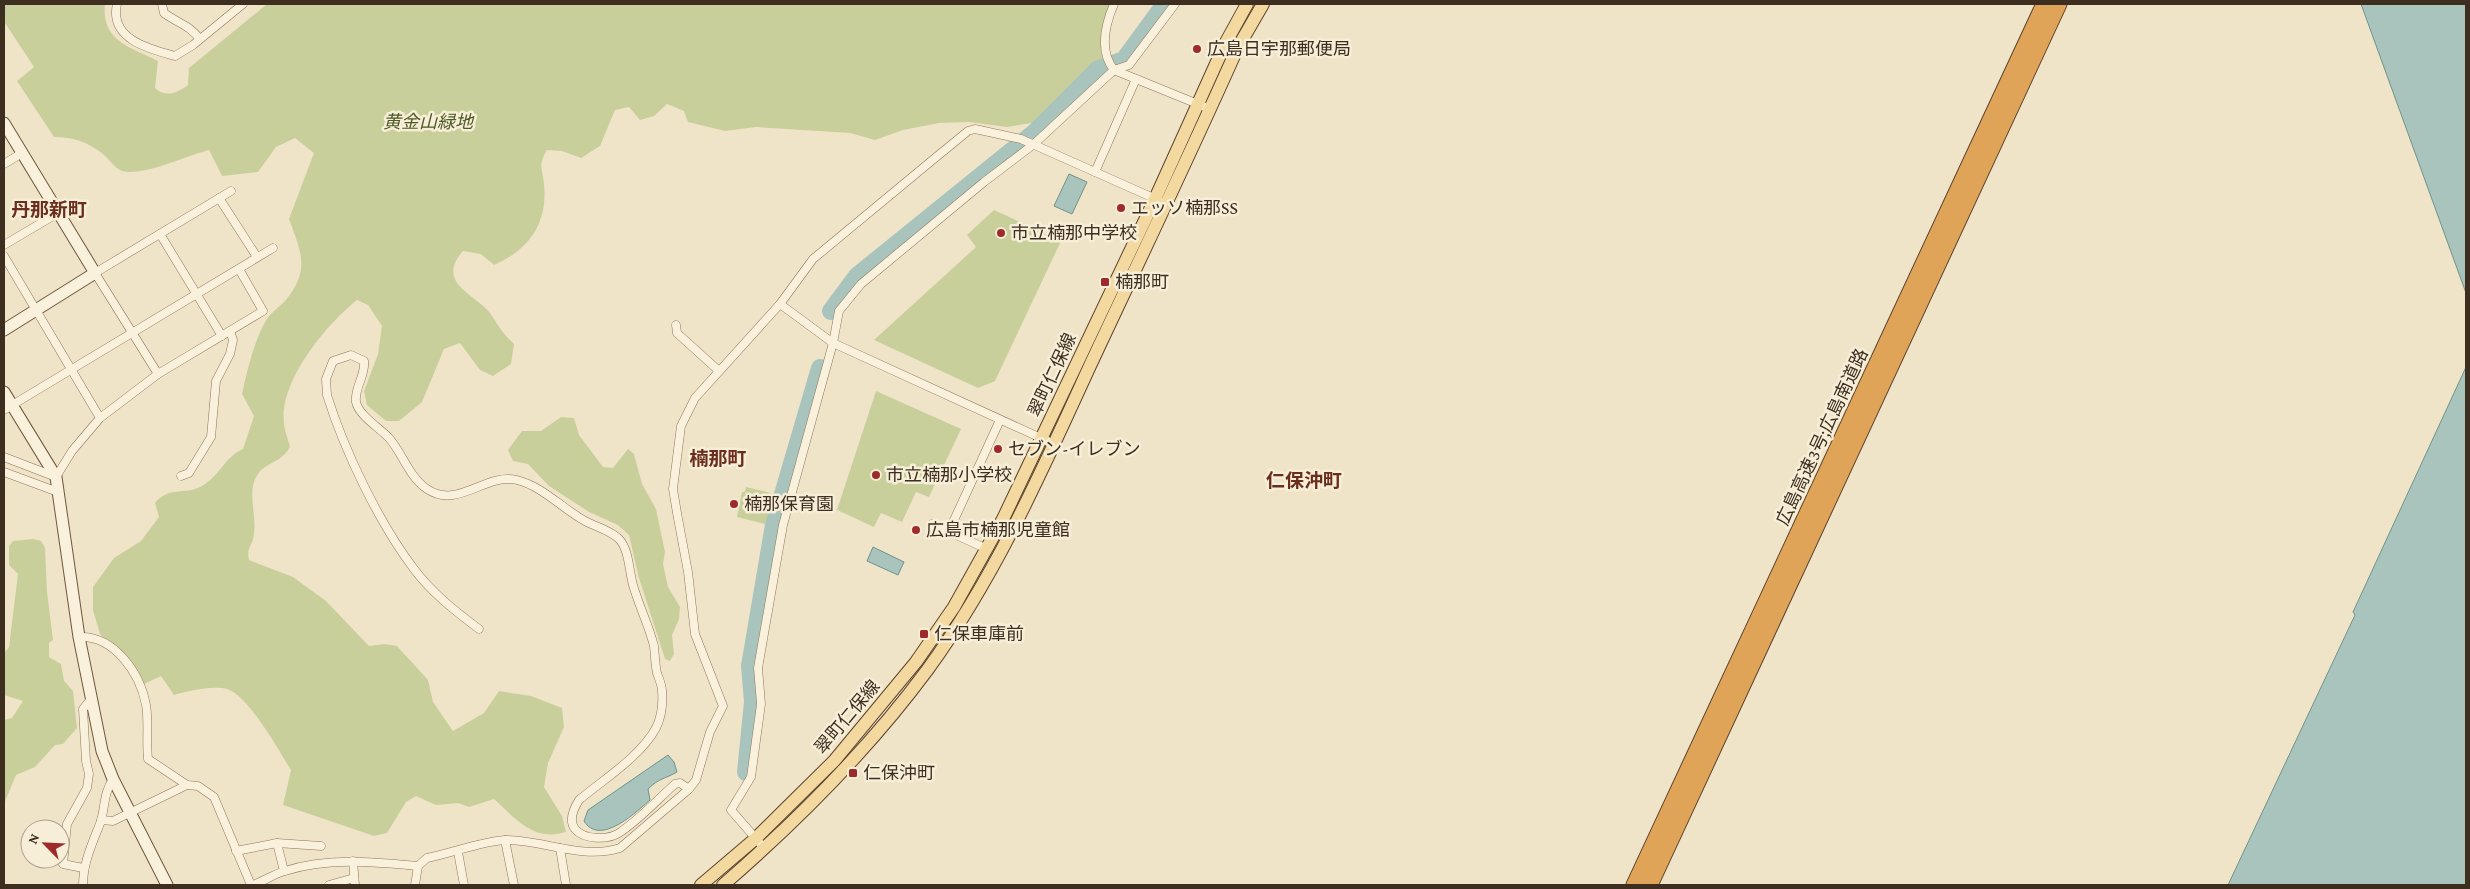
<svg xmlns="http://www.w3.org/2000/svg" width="2470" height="889" font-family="'Crimson Pro','Noto Sans JP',serif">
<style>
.green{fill:#c9cf9b}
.water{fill:#a9c4bc;stroke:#6f938a}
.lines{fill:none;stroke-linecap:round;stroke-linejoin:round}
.river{stroke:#a9c4bc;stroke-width:18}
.street-casing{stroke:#8d765c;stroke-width:9}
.secondary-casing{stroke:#6f573f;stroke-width:13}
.primary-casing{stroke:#5b4430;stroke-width:14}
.highway-casing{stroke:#5b4430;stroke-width:17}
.street{stroke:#faf1dc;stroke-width:8}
.secondary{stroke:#faf1dc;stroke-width:11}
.primary{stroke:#f3d9a0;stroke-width:12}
.highway{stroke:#e0a458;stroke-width:15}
.poi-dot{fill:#9e2a2b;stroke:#f7eed8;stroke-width:2}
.labels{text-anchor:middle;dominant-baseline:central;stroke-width:5;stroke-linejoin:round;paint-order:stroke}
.poi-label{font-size:18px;fill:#3d2e20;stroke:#f7eed8;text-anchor:start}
.park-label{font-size:18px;font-style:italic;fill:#4d5a26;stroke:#f7eed8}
.street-label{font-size:18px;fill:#3d2e20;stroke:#f7eed8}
.neighbourhood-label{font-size:19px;font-weight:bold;fill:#6b2e1e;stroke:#f7eed8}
</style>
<rect width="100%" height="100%" fill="#f0e4c8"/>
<g class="green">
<path d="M5,4H105C101,41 130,47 158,61L155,88C166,98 177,93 188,85L189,68L267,4H1112L1101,47L1103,65L1093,71L1064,102L1037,122L1007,127L969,122L939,123L903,130L875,140L850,133L756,127L725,131L688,122L684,111L667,104L654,116L640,120L629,107L615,110L600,146L581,158L562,151L547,150C538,165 542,167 544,183C548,223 530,249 494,265L481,254L463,251C435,283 475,294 490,313C499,326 501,332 514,344L511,364L493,376L480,370L460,343L444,349L422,402L399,421H386L367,405L364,391L378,354L382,326L368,305L357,300C326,325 279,381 284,424C285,432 288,439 290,447C281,463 266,462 258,474C246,491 257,514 254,534C253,546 246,546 249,560L293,577L326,601L369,646L385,644L397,646L428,680L433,702L453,731L484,713L499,691L531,696L562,708L564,727L548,763L544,787L562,816L566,832C533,842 516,819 494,799L469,807L458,803L436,805L416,796L406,802L387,833L374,836L283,805L291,770C278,750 249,696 227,689C214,685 186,691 174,695L161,676L144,684L123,656L100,634L93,610V587L114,558L141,541L159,517L155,503C169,486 184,495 200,487C220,477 223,458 243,449L254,416L242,394C247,371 253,345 264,324C268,315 278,308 285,301C311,270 301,252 289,219L314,153L295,138L276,147L258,172L222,176L209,150C188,155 138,179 120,170C114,167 109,159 103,154C87,142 74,137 54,137L17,81L34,67L5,23Z"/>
<path d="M994,210L1061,241L995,381L978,388L874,340L976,247L967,235Z"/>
<path d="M876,391L961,429L929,497L916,492L902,522L881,513L874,527L837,510Z"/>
<path d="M561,417L574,418L579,435L603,467L613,468L628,449L634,454L642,484L656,509L665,552L663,564L668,587L680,607L679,619L672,635L674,654L670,661L665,659L639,578L629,535L618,525L589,512L549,486L528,464L513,461L508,450L522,431H541Z"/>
<path d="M746,487L775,494L765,524L737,517L742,492H745Z"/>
<path d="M33,539L41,541L45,548L47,592L53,640L49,643V657L61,664L64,681L73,691L77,728L63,744L55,745L35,767L16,775L4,804V720L12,718L23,701L4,695V653L9,647L18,574L9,565V546L13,541Z"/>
</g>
<g class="water">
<path d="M2361,4H2466V293Z"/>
<path d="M1069,174L1087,182L1072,214L1054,206Z"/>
<path d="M2466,367V885H2228L2355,615L2353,612Z"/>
<path d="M873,547L904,562L898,575L867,561Z"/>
<path d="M668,755L674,762L677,772C665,779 659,778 648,789L650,800C636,812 600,847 584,821L588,810Z"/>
</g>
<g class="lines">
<g class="river">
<path d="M831,311L857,276L1034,133L1097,70L1124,60L1165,4"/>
<path d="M746,772L753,702L750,666L774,525L820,368"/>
</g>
<defs>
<g id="street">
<path d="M117,4C109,39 149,49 175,56L193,45L243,4"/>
<path d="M162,4L164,13C179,24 188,24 200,39"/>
<path d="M1114,4C1105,25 1099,51 1114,70L1210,109"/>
<path d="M4,164L22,153"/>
<path d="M1095,172L1136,79"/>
<path d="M219,198L257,257"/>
<path d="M160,234L222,336"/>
<path d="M4,245L58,213"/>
<path d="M4,256L100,418"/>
<path d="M780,304L833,343L1054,444"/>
<path d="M676,325L677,333L719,371"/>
<path d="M158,374L95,273L231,191"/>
<path d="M4,410L273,248"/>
<path d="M4,457L56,477L72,451L100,418L158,374L263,311L239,269"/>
<path d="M4,472L58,492"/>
<path d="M181,476L189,473L211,437L216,381L230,354L233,340L230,331"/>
<path d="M932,524L987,549"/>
<path d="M949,531L1000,420"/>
<path d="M479,629C455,611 432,593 414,569C379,523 344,450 327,395L326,379L333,361L351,355L364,361C366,375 354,388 356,402C359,416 380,428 389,438C403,454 409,477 427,489C458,510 486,472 517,480C542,486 563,509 585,521C596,527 610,530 619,539C629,549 629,571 633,585C639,606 649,626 654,646C655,655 655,664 657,673C659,679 662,685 662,691C663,703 662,716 656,728C640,757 604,779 579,800C574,808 568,820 575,829C584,840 608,840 619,833C639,820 657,800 675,784L680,783L689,789"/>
<path d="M79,637C114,635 140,673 146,705C149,722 146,741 148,759L187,785L198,786L214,797L251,885"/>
<path d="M101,820L113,821L187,785"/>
<path d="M505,840L514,885"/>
<path d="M277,843L284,871"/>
<path d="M560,848L566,885"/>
<path d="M765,849L731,810L751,777L761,704L758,668L783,525L833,343L839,311L861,284L984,182L1034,144L1114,70L1129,65L1175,4"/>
<path d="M236,851L277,843L321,846"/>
<path d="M458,852L464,885"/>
<path d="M353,861L355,885"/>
<path d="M83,868L63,864L67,824L87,788L89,774L86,761L83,709L91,699"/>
<path d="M83,885C83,862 93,842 101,821C105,806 104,792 113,779"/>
<path d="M253,885C264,881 274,874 285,871C328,857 374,862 418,866"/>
<path d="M329,885L354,878"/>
<path d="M415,885L418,866L427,858C448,854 487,840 506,840C543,840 583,860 620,848L689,789L696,780L710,732L723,706L695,634L688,572L677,513L673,489L681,426L695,398L780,304L813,259L935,158L968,131L975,129L1021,139L1158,200"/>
</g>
<g id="secondary">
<path d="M4,123L95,273L4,330"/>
<path d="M4,392L56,477L79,637L102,751L113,779L167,885"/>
</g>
<g id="primary">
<path d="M701,885L755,839L834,761L916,662L954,607L1003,519L1155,199L1225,44L1247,4"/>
<path d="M723,885C798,820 869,749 928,669C995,577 1041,473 1088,370C1138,263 1189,157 1237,49L1263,4"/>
</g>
<g id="highway">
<path d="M1634,885L2044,4"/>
<path d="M1650,885L2059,4"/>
</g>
</defs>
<use href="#street" class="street-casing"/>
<use href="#secondary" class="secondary-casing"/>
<use href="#primary" class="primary-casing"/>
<use href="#highway" class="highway-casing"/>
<use href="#street" class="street"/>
<use href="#secondary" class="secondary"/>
<use href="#primary" class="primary"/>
<use href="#highway" class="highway"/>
</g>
<g class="poi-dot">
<circle cx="1197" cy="49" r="5"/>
<circle cx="1121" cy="208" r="5"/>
<circle cx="1001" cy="233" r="5"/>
<rect x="1100" y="277" width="10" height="10" rx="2.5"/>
<circle cx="998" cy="449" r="5"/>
<circle cx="876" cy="475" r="5"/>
<circle cx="734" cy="504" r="5"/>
<circle cx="916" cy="530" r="5"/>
<rect x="919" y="629" width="10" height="10" rx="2.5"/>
<rect x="848" y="768" width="10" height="10" rx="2.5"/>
</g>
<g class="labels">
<g class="poi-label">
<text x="1207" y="49">広島日宇那郵便局</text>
<text x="1131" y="208">エッソ楠那SS</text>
<text x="1011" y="233">市立楠那中学校</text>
<text x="1115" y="282">楠那町</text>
<text x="1008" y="449">セブン-イレブン</text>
<text x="886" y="475">市立楠那小学校</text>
<text x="744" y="504">楠那保育園</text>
<text x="926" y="530">広島市楠那児童館</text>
<text x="934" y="634">仁保車庫前</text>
<text x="863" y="773">仁保沖町</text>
</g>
<g class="park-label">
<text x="428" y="122">黄金山緑地</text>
</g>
<g class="street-label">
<text transform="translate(1052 375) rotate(-65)">翠町仁保線</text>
<text transform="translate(1822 437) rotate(-65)">広島高速3号;広島南道路</text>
<text transform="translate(847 717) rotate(-50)">翠町仁保線</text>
</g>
<g class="neighbourhood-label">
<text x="49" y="209">丹那新町</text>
<text x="718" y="458">楠那町</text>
<text x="1304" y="480">仁保沖町</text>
</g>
</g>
<rect width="2470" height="889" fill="none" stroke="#3d2e20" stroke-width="10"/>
<g transform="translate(45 844) rotate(294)"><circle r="24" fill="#f7eed8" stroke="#ada18e"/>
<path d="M0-4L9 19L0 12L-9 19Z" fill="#9e2a2b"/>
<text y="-8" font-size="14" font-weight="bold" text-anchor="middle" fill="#3d2e20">N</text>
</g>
</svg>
